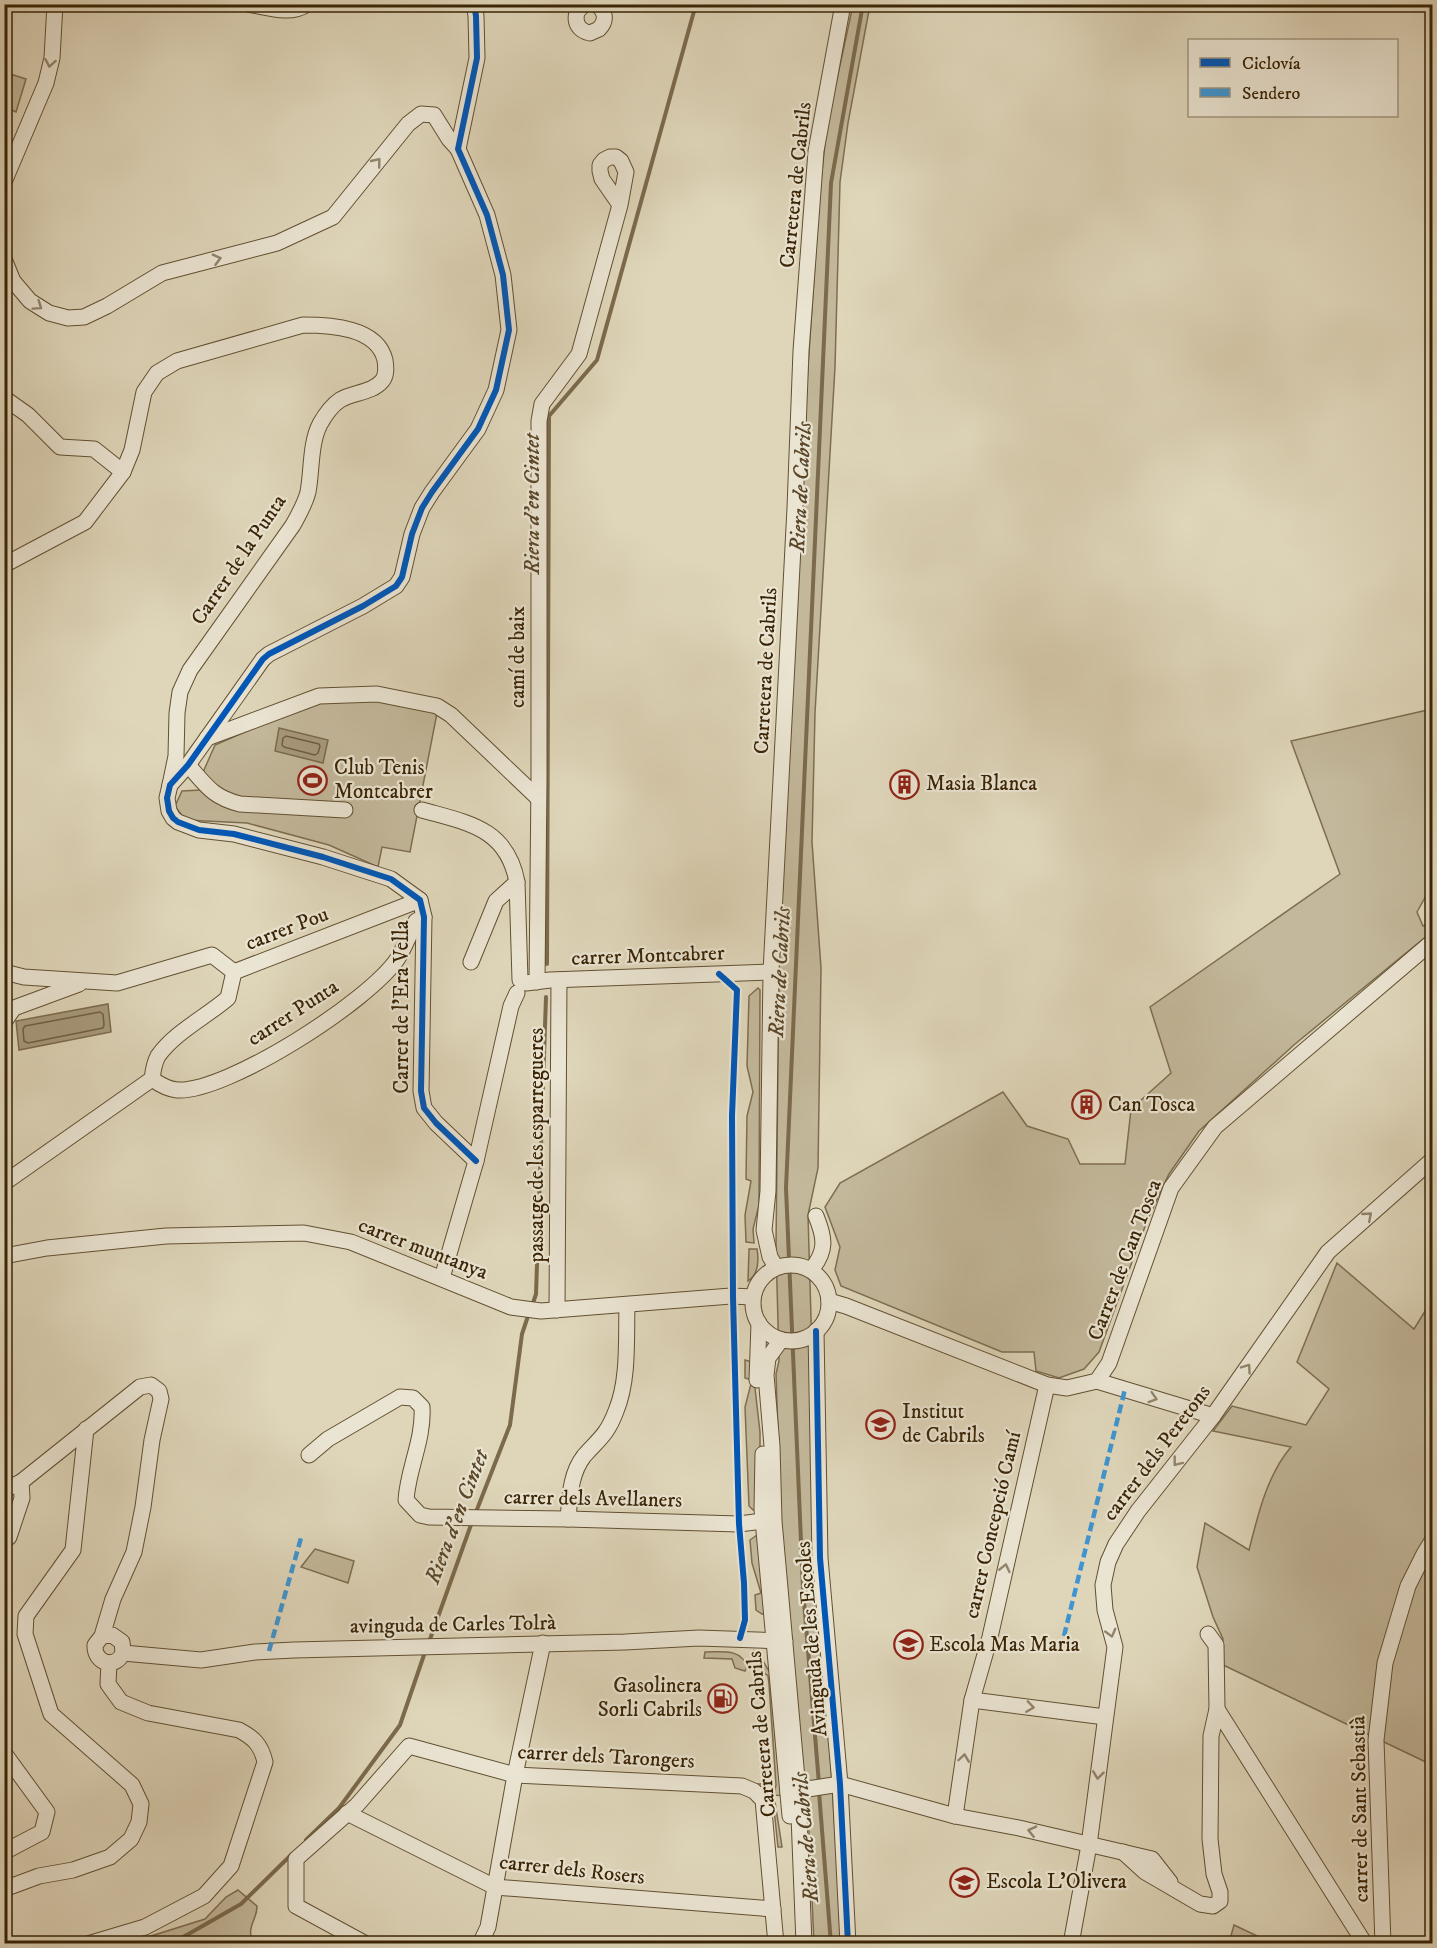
<svg xmlns="http://www.w3.org/2000/svg" width="1437" height="1948" font-family="'IM FELL DW Pica',serif">
<style>
.green{fill:#c3b89b;stroke:#7e6e50;stroke-width:1.5}
.water{fill:#a7997c;stroke:#7b6a4c;stroke-width:1.5}
.lines{fill:none;stroke-linecap:round;stroke-linejoin:round}
.shore{stroke:#705e40;stroke-width:1.5}
.stream{stroke:#7b6a4c;stroke-width:4}
.minor-casing{stroke:#625032;stroke-width:17}
.minor{stroke:#eae4d2;stroke-width:15}
.quiet{stroke:#3e95d1;stroke-width:4.5;stroke-dasharray:9 4.5;stroke-linecap:butt}
.cycleway-casing{stroke:#eae4d2;stroke-width:10}
.cycleway{stroke:#0057b8;stroke-width:6}
.oneway{stroke:#92846c}
.labels{text-anchor:middle;dominant-baseline:central;stroke-width:4.5;stroke-linejoin:round;paint-order:stroke}
.street-label{font-size:21px;fill:#392405;stroke:#eae4d2}
.poi-label{font-size:21px;fill:#392405;stroke:#eae4d2;text-anchor:start}
.water-label{font-size:22px;font-style:italic;fill:#5a4729;stroke:#eae4d2}
</style>
<rect width="100%" height="100%" fill="#dfd6ba"/>
<filter id="stains"><feTurbulence type="fractalNoise" baseFrequency=".00333" numOctaves="4"/><feColorMatrix values="0 0 0 0 .2 0 0 0 0 .09 0 0 0 0 .02 0 0 0 .5 -.17"/></filter>
<radialGradient id="worn" r=".72"><stop offset=".6" stop-color="#630" stop-opacity="0"/><stop offset="1" stop-color="#630" stop-opacity=".3"/></radialGradient>
<g class="green">
<path d="M853,5H870L848,123L840,182L835,367L815,713L812,842L821,968L818,1168L808,1215L818,1559L842,1943H814L809,1832L782,1553L776,1374L779,1361L776,1247L779,966L801,471L820,190L827,125Z"/>
<path d="M4,72L26,79L16,112L5,107Z"/>
<path d="M377,697L438,708L410,852L382,847L378,867L329,845L247,823L185,820L175,806L182,791L201,790L204,770L215,745L319,700Z"/>
<path d="M1432,709V885L1417,912L1423,926L1432,922V934L1423,939L1295,1044L1199,1131L1169,1174L1147,1221L1099,1352L1084,1369L1059,1378L1036,1371L1034,1352H1002L841,1286L835,1270L840,1247L825,1207L840,1183L1003,1092L1027,1126L1068,1139L1080,1164H1125L1131,1109L1171,1073L1150,1007L1340,874L1291,741Z"/>
<path d="M758,988L760,990L759,1205L753,1229L754,1243L746,1242L745,1215L751,1181L746,1179L747,1116L753,1092L747,1066L749,996Z"/>
<path d="M749,1249H757C759,1261 759,1274 748,1281Z"/>
<path d="M1337,1263L1414,1329L1432,1300V1765L1221,1664L1223,1639L1213,1617L1197,1567L1205,1523L1249,1550C1258,1515 1267,1475 1291,1447L1213,1431L1232,1406L1306,1425L1329,1389L1297,1362Z"/>
<path d="M745,1360L752,1362L760,1432V1504L758,1509L753,1510L749,1506L745,1407L752,1380L745,1378Z"/>
<path d="M757,1535L766,1614H762L756,1610L755,1595L761,1593L752,1563L750,1540Z"/>
<path d="M315,1549L354,1561L348,1583L301,1567Z"/>
<path d="M753,1650L763,1661L772,1676L784,1796L774,1795L782,1847H778L773,1800L760,1787L752,1784H762L774,1794L776,1785L769,1684L768,1676L758,1668Z"/>
<path d="M705,1652C722,1652 741,1648 747,1667L745,1671L735,1668L732,1659L704,1658Z"/>
<path d="M238,1890L257,1906C257,1921 247,1923 252,1943H129L205,1919L226,1897Z"/>
<path d="M1234,1925L1272,1943H1229Z"/>
</g>
<g class="water">
<path d="M279,728L328,740L323,763L275,751Z"/>
<path d="M108,1004L111,1032L19,1050L16,1021Z"/>
</g>
<g class="lines">
<g class="shore">
<path d="M286,736L319,744L320,746L318,753L315,755L284,747L282,745L283,738Z"/>
<path d="M100,1012L103,1014L104,1025L103,1028L28,1043L24,1041L23,1029L25,1026Z"/>
</g>
<g class="stream">
<path d="M547,964L549,416L597,360L696,4"/>
<path d="M532,1306L536,1294L546,997"/>
<path d="M476,1512L510,1425L522,1334L529,1313"/>
<path d="M429,1642L472,1522"/>
<path d="M819,1784L803,1589L786,1188L831,183L863,4"/>
<path d="M819,1792L831,1944"/>
<path d="M306,1840L339,1808L400,1725L425,1652"/>
<path d="M171,1944L241,1904L292,1854"/>
</g>
<defs>
<g id="minor">
<path d="M248,4C267,7 290,16 307,4"/>
<path d="M474,4L476,16L477,58L458,149L487,215L503,275L509,330L496,390L478,429L432,492L422,508L412,534L402,577L396,586L363,606L269,654L263,659L188,765L170,785L167,798L169,811L173,818L178,822L199,830L234,834L323,857L391,879L420,900L424,917L421,1091L424,1108L436,1123L476,1161"/>
<path d="M584,4L577,12C574,23 579,31 590,33L599,29C607,21 606,11 596,4"/>
<path d="M4,182L46,83L52,58L55,4"/>
<path d="M4,259L13,281L30,301L49,313L68,318L84,317L107,306L162,273L277,243L333,217L408,124L421,114L434,115L449,139L458,149"/>
<path d="M4,398L28,415L60,447L94,449L123,472"/>
<path d="M4,565L85,522L123,472L132,450L144,392L157,373L177,361L303,325C330,325 377,327 385,360C386,367 387,375 382,381C372,393 353,392 340,400C331,406 325,415 320,424C310,443 312,471 308,492C305,504 299,514 293,525L190,670L180,692L177,713L176,756L170,785"/>
<path d="M207,738L319,696L377,694L437,706L451,715L538,798"/>
<path d="M188,765C206,785 212,797 240,804L345,810"/>
<path d="M422,810C468,823 507,828 517,882L520,980"/>
<path d="M471,962L496,901L517,882"/>
<path d="M4,972L24,977L117,983L212,955L234,972"/>
<path d="M537,982L539,779V421L542,404L579,354L620,205L626,172L621,161L616,157H610L604,160L600,165V171L602,179L620,205"/>
<path d="M526,983L550,980L771,972"/>
<path d="M4,1022L14,1008L79,984"/>
<path d="M152,1079C159,1084 168,1089 177,1090C227,1093 371,1000 398,958C405,947 410,933 416,921L424,917"/>
<path d="M4,1183L152,1079C153,1071 154,1063 158,1056C175,1032 206,1017 228,998L234,972L420,900"/>
<path d="M4,1256L47,1248L166,1236L304,1233L351,1242L511,1307L541,1311L731,1296L753,1297"/>
<circle cx="791" cy="1303" r="38"/>
<path d="M776,1267L770,1257L764,1230L768,1191L771,972L795,508L801,351L816,151L843,4"/>
<path d="M811,1270C827,1251 825,1238 816,1216"/>
<path d="M442,1278L476,1161L511,1006L517,993"/>
<path d="M829,1301L846,1306L1047,1385L1067,1388L1097,1381L1109,1363L1171,1188L1215,1127L1432,942"/>
<path d="M557,1310L559,980"/>
<path d="M816,1331L820,1558L840,1784L848,1944"/>
<path d="M781,1340L768,1358L766,1375L772,1446L774,1521L798,1790L804,1944"/>
<path d="M757,1380L759,1323"/>
<path d="M1097,1381L1213,1416"/>
<path d="M763,1454L762,1509L790,1816"/>
<path d="M309,1455L328,1439L400,1397L413,1398L422,1407C424,1440 408,1468 406,1500L420,1515L429,1517L568,1519L739,1524L763,1521"/>
<path d="M4,1490L21,1482L140,1387L151,1385L159,1391L161,1399L152,1440L143,1507L134,1552L113,1599L102,1636L95,1645C94,1663 115,1670 123,1653L122,1642L112,1635L102,1636"/>
<path d="M568,1519C570,1497 570,1474 584,1456C599,1439 607,1435 616,1411C629,1380 626,1339 627,1305"/>
<path d="M4,1541L9,1537L22,1498L21,1482"/>
<path d="M1208,1634L1216,1645L1217,1709"/>
<path d="M123,1653L201,1660L255,1652L294,1650L625,1642L699,1638L785,1641"/>
<path d="M972,1700L1105,1717"/>
<path d="M4,1753L47,1812L42,1832L4,1852"/>
<path d="M788,1792L840,1784L955,1816L1019,1828L1152,1859L1170,1882"/>
<path d="M347,1813L495,1887L773,1909"/>
<path d="M955,1816L972,1700L990,1637L1047,1385"/>
<path d="M1123,1852L1145,1872L1200,1904L1213,1906L1220,1901V1892L1214,1874L1210,1839L1211,1736L1217,1709L1365,1944"/>
<path d="M4,1889L39,1876L73,1870L110,1857L131,1839L139,1822L141,1804L132,1785L51,1714L25,1634L26,1616L73,1550L86,1429"/>
<path d="M88,1944L145,1927L204,1896L231,1866L265,1762C261,1745 254,1738 239,1730L148,1713L121,1702L108,1684L109,1663"/>
<path d="M366,1944L296,1906V1859L357,1805L409,1746L515,1775L742,1786L754,1791L763,1800L776,1944"/>
<path d="M480,1944L488,1927L515,1775L543,1643"/>
<path d="M1071,1944L1089,1845L1115,1647L1105,1610L1103,1585L1108,1562L1116,1544L1138,1511L1213,1416L1328,1252L1432,1160"/>
<path d="M1383,1944L1376,1740L1385,1663L1408,1586L1424,1554L1432,1541"/>
</g>
</defs>
<use href="#minor" class="minor-casing"/>
<use href="#minor" class="minor"/>
<g class="quiet">
<path d="M1064,1636L1125,1389"/>
<path d="M269,1651L301,1538"/>
</g>
<defs>
<g id="cycleway">
<path d="M474,4L476,16L477,58L458,149L487,215L503,275L509,330L496,390L478,429L432,492L422,508L412,534L402,577L396,586L363,606L269,654L263,659L188,765L170,785L167,798L169,811L173,818L178,822L199,830L234,834L323,857L391,879L420,900L424,917L421,1091L424,1108L436,1123L476,1161"/>
<path d="M719,974L737,990L732,1116L733,1297L739,1524L744,1583L745,1620L740,1638"/>
<path d="M816,1331L820,1558L840,1784L848,1944"/>
</g>
</defs>
<use href="#cycleway" class="cycleway-casing"/>
<use href="#cycleway" class="cycleway"/>
</g>
<defs><path id="oneway-chevron" d="M-2-3.5L2.5 0L-2 3.5" fill="none" stroke-width="1.6" stroke-linecap="round" stroke-linejoin="round" transform="scale(1.5)"/></defs>
<g class="oneway">
<use href="#oneway-chevron" transform="translate(50 63) rotate(100)"/>
<use href="#oneway-chevron" transform="translate(377 162) rotate(-51)"/>
<use href="#oneway-chevron" transform="translate(217 259) rotate(-15)"/>
<use href="#oneway-chevron" transform="translate(38 306) rotate(35)"/>
<use href="#oneway-chevron" transform="translate(1368 1216) rotate(-41)"/>
<use href="#oneway-chevron" transform="translate(1247 1368) rotate(-55)"/>
<use href="#oneway-chevron" transform="translate(1153 1398) rotate(17)"/>
<use href="#oneway-chevron" transform="translate(1177 1462) rotate(128)"/>
<use href="#oneway-chevron" transform="translate(1005 1568) rotate(-77)"/>
<use href="#oneway-chevron" transform="translate(1111 1633) rotate(75)"/>
<use href="#oneway-chevron" transform="translate(1030 1707) rotate(8)"/>
<use href="#oneway-chevron" transform="translate(964 1758) rotate(-82)"/>
<use href="#oneway-chevron" transform="translate(1098 1775) rotate(97)"/>
<use href="#oneway-chevron" transform="translate(1032 1831) rotate(-167)"/>
</g>
<defs>
<symbol id="stadium-ring" viewBox="-11 -11 22 22"><circle r="9.5" fill="#eae4d2" stroke="#8f2418" stroke-width="1.5"/><path d="M0-5a6.5 5 0 1 0 0 10a6.5 5 0 1 0 0-10ZM-3.5-1.8h7v3.6h-7Z" fill="#8f2418"/></symbol>
<symbol id="building-ring" viewBox="-11 -11 22 22"><circle r="9.5" fill="#eae4d2" stroke="#8f2418" stroke-width="1.5"/><path d="M-4-6H4V6H1V3H-1V6H-4ZM-2.5-4.3h1.7v1.8h-1.7ZM.8-4.3h1.7v1.8H.8ZM-2.5-1h1.7V.8h-1.7ZM.8-1h1.7V.8H.8Z" fill="#8f2418"/></symbol>
<symbol id="school-ring" viewBox="-11 -11 22 22"><circle r="9.5" fill="#eae4d2" stroke="#8f2418" stroke-width="1.5"/><path d="M0-5L7-2L0 1L-7-2ZM-4 1L0 2.5L4 1V4Q0 6-4 4Z" fill="#8f2418"/></symbol>
<symbol id="fuel-ring" viewBox="-11 -11 22 22"><circle r="9.5" fill="#eae4d2" stroke="#8f2418" stroke-width="1.5"/><path d="M-5.5-6h7V0h2V4h1.3V-2.5L3-4.5l.8-.8L6-3V5H2.5V1h-1V6h-7ZM-4.2-4.7v3.2H.2V-4.7Z" fill="#8f2418"/></symbol>
</defs>
<g fill-rule="evenodd">
<use href="#stadium-ring" x="296" y="764" width="33" height="33"/>
<use href="#building-ring" x="888" y="768" width="33" height="33"/>
<use href="#building-ring" x="1070" y="1088" width="33" height="33"/>
<use href="#school-ring" x="864" y="1408" width="33" height="33"/>
<use href="#school-ring" x="892" y="1628" width="33" height="33"/>
<use href="#fuel-ring" x="706" y="1682" width="33" height="33"/>
<use href="#school-ring" x="948" y="1866" width="33" height="33"/>
</g>
<g class="labels">
<g class="street-label">
<text transform="translate(796 185) rotate(-84)">Carretera de Cabrils</text>
<text transform="translate(239 560) rotate(-56)">Carrer de la Punta</text>
<text transform="translate(518 657) rotate(-90)">camí de baix</text>
<text transform="translate(766 671) rotate(-87)">Carretera de Cabrils</text>
<text transform="translate(287 929) rotate(-21)">carrer Pou</text>
<text transform="translate(648 956) rotate(-2)">carrer Montcabrer</text>
<text transform="translate(402 1007) rotate(-90)">Carrer de l'Era Vella</text>
<text transform="translate(293 1013) rotate(-33)">carrer Punta</text>
<text transform="translate(537 1145) rotate(-90)">passatge de les esparregueres</text>
<text transform="translate(423 1249) rotate(21)">carrer muntanya</text>
<text transform="translate(1125 1260) rotate(-69)">Carrer de Can Tosca</text>
<text transform="translate(1157 1453) rotate(-53)">carrer dels Peretons</text>
<text transform="translate(593 1499) rotate(1)">carrer dels Avellaners</text>
<text transform="translate(993 1525) rotate(-77)">carrer Concepció Camí</text>
<text transform="translate(453 1625) rotate(-1)">avinguda de Carles Tolrà</text>
<text transform="translate(812 1639) rotate(-95)">Avinguda de les Escoles</text>
<text transform="translate(762 1734) rotate(-95)">Carretera de Cabrils</text>
<text transform="translate(606 1757) rotate(3)">carrer dels Tarongers</text>
<text transform="translate(1360 1809) rotate(-91)">carrer de Sant Sebastià</text>
<text transform="translate(572 1870) rotate(6)">carrer dels Rosers</text>
</g>
<g class="poi-label">
<text x="334" y="768">Club Tenis<tspan x="334" dy="24">Montcabrer</tspan></text>
<text x="926" y="784">Masia Blanca</text>
<text x="1108" y="1105">Can Tosca</text>
<text x="902" y="1412">Institut<tspan x="902" dy="24">de Cabrils</tspan></text>
<text x="929" y="1645">Escola Mas Maria</text>
<text x="702" y="1686" text-anchor="end">Gasolinera<tspan x="702" dy="24">Sorli Cabrils</tspan></text>
<text x="986" y="1882">Escola L'Olivera</text>
</g>
<g class="water-label">
<text transform="translate(801 487) rotate(-87)">Riera de Cabrils</text>
<text transform="translate(532 504) rotate(-90)">Riera d'en Cintet</text>
<text transform="translate(780 972) rotate(-87)">Riera de Cabrils</text>
<text transform="translate(457 1517) rotate(-69)">Riera d'en Cintet</text>
<text transform="translate(806 1837) rotate(-95)">Riera de Cabrils</text>
</g>
</g>
<rect width="1437" height="1948" fill="none" stroke="#dfd6ba" stroke-width="24"/>
<rect x="6" y="6" width="1425" height="1936" fill="none" stroke="#392405" stroke-width="3"/>
<rect x="12" y="12" width="1413" height="1924" fill="none" stroke="#392405" stroke-width="1.5"/>
<rect x="1188" y="39" width="210" height="78" fill="#eae4d2" stroke="#a39780" stroke-width="1.5"/>
<rect x="1200" y="58" width="30" height="9" fill="#0057b8" stroke="#a39780" stroke-width="1.5"/>
<text x="1242" y="69" font-size="18" fill="#392405">Ciclovía</text>
<rect x="1200" y="88" width="30" height="9" fill="#3e95d1" stroke="#a39780" stroke-width="1.5"/>
<text x="1242" y="99" font-size="18" fill="#392405">Sendero</text>
<rect width="100%" height="100%" filter="url(#stains)"/>
<rect width="100%" height="100%" fill="url(#worn)"/>
</svg>
